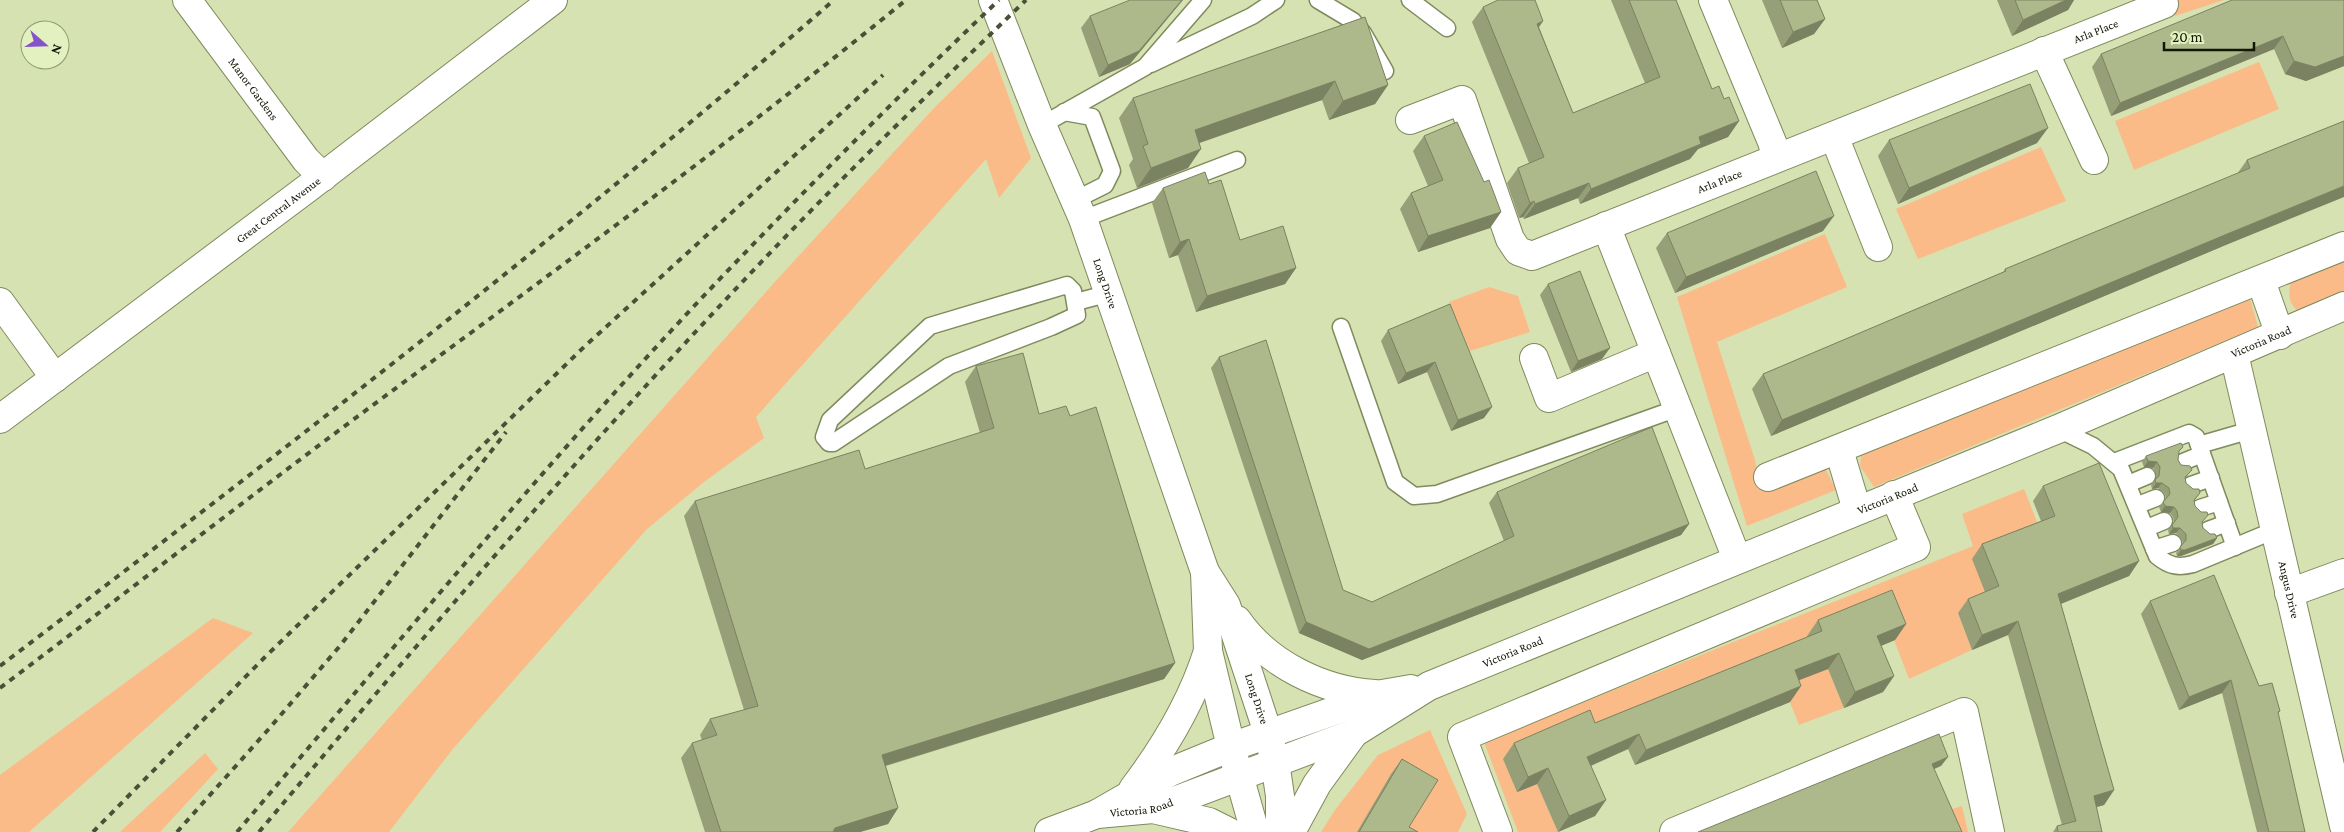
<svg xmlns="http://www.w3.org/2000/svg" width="2344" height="832" font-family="'Crimson Pro',serif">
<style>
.green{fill:#fbbb88}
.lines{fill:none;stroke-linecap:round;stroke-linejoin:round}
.service-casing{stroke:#7f8a5d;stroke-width:19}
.minor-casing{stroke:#7f8a5d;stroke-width:30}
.tertiary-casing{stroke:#7f8a5d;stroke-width:30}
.service{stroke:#fff;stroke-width:16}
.minor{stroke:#fff;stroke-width:28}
.tertiary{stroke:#fff;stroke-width:28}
.rail{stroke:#4a5037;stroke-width:4;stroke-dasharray:6 6;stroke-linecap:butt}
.wall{fill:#969f78}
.shaded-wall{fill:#7a8261}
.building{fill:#aeb98b;stroke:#7a8261}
.labels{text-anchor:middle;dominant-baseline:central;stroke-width:5;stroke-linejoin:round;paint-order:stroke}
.street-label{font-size:12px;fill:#121605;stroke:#e3f0bf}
</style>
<rect width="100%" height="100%" fill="#d6e2b2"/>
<g class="green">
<path d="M2174,0H2224L2175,16Z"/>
<path d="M992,51L1031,158L999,198L986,159L756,417L764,438L704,482L647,529L452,750L389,832H288L773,284L934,108Z"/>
<path d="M2259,62L2279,109L2134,170L2115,121Z"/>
<path d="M2041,147L2066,201L1918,259L1896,209Z"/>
<path d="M1825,234L1847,287L1717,342L1755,460L1762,491L1824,466L1836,490L1747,526L1677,297Z"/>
<path d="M2344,259V293L2299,312C2288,303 2288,294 2291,281Z"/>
<path d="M1489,287L1518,296L1530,332L1470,351L1449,302Z"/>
<path d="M2249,295L2258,327L1874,487L1860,466L1861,455Z"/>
<path d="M2024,489L2041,532L1989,601L1958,613L1972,650L1909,679L1881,606L1828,669L1844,708L1799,725L1774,662L1517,792L1537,784L1558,832H1518L1484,742L1973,546L1962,514Z"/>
<path d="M213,618L253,633L29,832H0V775Z"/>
<path d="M1430,730L1467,814L1458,832H1405L1392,774L1357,832H1321L1335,810L1378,755Z"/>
<path d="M205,753L218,769L160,832H120Z"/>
<path d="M1962,806L1968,832H1951L1942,812Z"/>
</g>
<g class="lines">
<defs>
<g id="service">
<path d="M1318,0L1353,21L1363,33L1385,71"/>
<path d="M1410,0L1447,28"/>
<path d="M1151,64L1252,16L1276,0"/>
<path d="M1064,112L1092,117L1112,171L1105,185L1075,200"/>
<path d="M1042,125L1145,67L1203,0"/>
<path d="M1083,219L1237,160"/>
<path d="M1067,285L1073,291L1077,315L1051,327L949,366L833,443H829L824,437L830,420L930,326Z"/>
<path d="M1076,302L1110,293"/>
<path d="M1341,327L1395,482L1414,496L1437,494L1678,408"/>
<path d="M2058,429L2093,446L2121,469L2157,556C2169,566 2178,568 2193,564L2275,530"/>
<path d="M2199,445L2251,430"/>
<path d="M2114,462L2189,433L2196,437L2235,547"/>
<path d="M2183,462L2202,454"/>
<path d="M2128,484L2147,476"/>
<path d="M2191,485L2211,478"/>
<path d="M2138,505L2156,498"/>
<path d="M2200,508L2219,502"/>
<path d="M2147,528L2164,521"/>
<path d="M2208,530L2227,523"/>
<path d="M2154,549L2173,543"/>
</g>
<g id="minor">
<path id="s1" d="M187,0L306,160L323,177"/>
<path d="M1713,0L1772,142L1777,158"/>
<path d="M2044,51L2094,160"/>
<path id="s2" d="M1410,120L1462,100L1510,239L1518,251L1532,256L2164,4"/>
<path d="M1834,136L1878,247"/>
<path d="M1606,226L1737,559"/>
<path d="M2261,281L2280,335"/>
<path d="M0,302L55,378"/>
<path id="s3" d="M2234,354L2344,826"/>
<path d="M1534,358L1549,398L1656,353"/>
<path id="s4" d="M0,419L309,187L553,0"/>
<path d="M1839,450L1857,510"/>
<path d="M1768,477L2344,246"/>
<path d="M2289,593L2344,573"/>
<path d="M1498,832L1462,737L1916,547L1894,495"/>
<path d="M1674,832L1964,712L1990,832"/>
</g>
<g id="tertiary">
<path id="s5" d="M993,0L1042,125L1083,219L1205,572L1226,605L1268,733L1275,762L1280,796V832"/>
<path d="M1205,572L1208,651L1231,747L1255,832"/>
<path d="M1237,620C1267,664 1323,691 1375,694"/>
<path d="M1133,789C1165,747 1192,702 1208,651"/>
<path d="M1153,809L1209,822L1229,832"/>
<path id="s6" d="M1097,814L1153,809L1354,733L1429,686L2058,429L2344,306"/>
<path d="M1049,832L1097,814L1170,772L1231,747L1382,694L1411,689"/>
<path d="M1291,832L1317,784L1354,733"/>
</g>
</defs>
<use href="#service" class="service-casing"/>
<use href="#minor" class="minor-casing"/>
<use href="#tertiary" class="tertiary-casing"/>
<use href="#service" class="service"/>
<use href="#minor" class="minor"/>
<use href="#tertiary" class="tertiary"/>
<g class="rail">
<path d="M0,666C283,451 566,233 834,0"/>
<path d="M0,688C123,595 245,500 369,408C550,274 732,142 906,0"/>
<path d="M93,832L264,658L585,346L883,75"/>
<path d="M177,832L267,731L339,647L506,432"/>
<path d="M237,832C394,648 548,460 714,285C807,188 901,93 999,0"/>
<path d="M259,832C424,636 590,441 767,256C851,168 939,84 1026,0"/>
</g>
</g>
<g class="wall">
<path d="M1611,0H1676L1712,89L1724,99L1739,121L1728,137L1698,149L1690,159L1580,204L1578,198L1524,219L1523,217L1519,218L1507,183L1518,168L1529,163L1472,22L1483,7L1543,21L1539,27L1573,113L1645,83Z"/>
<path d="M1762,0H1817L1825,19L1814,34L1782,48Z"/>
<path d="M1997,0H2074L2068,10L2012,36Z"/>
<path d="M2344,0V66L2306,81L2285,74L2274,49L2111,116L2092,67L2101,54Z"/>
<path d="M1090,16L1130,64L1099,77L1081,28Z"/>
<path d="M1365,17L1388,85L1375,104L1329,120L1322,100L1200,143L1188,168L1137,188L1129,165L1133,159L1119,118L1133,98Z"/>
<path d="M2344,121L2221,247L1771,436L1752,389L1763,374L2003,272L2005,269L2237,174L2247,160Z"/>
<path d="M1424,136L1484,182L1501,212L1490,228L1418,252L1400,209L1411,193L1428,186L1413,151Z"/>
<path d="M1889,140L2037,143L1898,204L1878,156Z"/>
<path d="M1209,184L1240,240L1296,268L1285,284L1196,312L1178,255L1169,258L1152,203L1163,188Z"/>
<path d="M1823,231L1675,293L1656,248L1667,233Z"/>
<path d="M1548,284L1602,359L1571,372L1540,295Z"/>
<path d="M1450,304L1484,418L1451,431L1427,372L1398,384L1381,341L1388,330Z"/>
<path d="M1219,357L1343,590L1372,602L1504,541L1489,503L1497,492L1689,524L1681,535L1362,660L1299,633L1211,368Z"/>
<path d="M976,366L1039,414L1070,416L1175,663L1164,679L886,766L898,808L888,824L860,832H705L681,758L692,743L702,740L700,735L710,719L744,710L684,516L695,501L865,469L980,433L965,382Z"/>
<path d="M2178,453V460L2188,476L2185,478L2186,483L2193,489L2200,493L2194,501L2195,506L2202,523L2203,528L2210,534L2217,538L2213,544L2181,556H2177L2176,553L2183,544L2182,540L2176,533L2169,534L2168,530L2174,522L2173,517L2170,513L2161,512L2159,507L2166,499L2165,494L2158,488L2152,489L2151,485L2156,479V473L2153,468L2144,467L2142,462L2146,456L2179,453Z"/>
<path d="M2043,486L2139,561L2129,576L2061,604L2114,790L2104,805L2096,807L2102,832H2053L2057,826L2062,825L2008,635L1972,650L1958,613L1968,599L1985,592L1972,559L1982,544L2041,521L2033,501Z"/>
<path d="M2150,601L2259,686L2280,711L2278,714L2305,832H2257L2222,693L2179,710L2141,614Z"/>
<path d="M1818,620L1906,624L1895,640L1881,646L1894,676L1883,692L1844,708L1828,669L1799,680L1801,686L1790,702L1635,765L1628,749L1591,766L1606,800L1595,816L1558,832L1537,784L1517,792L1503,759L1514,743L1595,723L1807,637V636Z"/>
<path d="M1402,759L1409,827L1418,832H1357L1391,774Z"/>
</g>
<g class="shaded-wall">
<path d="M1182,0H1183L1130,64L1099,77L1108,65Z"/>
<path d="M2066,0H2074L2068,10L2012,36L2023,20Z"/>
<path d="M1825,19L1814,34L1782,48L1793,32Z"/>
<path d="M1543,21L1532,37L1537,24Z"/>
<path d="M2283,36L2274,49L2111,116L2120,103Z"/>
<path d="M2344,56V66L2306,81L2285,74L2294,61Z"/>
<path d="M1335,81L1322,100L1181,149L1195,130Z"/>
<path d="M1388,85L1375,104L1329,120L1343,101Z"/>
<path d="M1739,121L1728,137L1698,149L1690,159L1580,204L1591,189L1699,137Z"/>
<path d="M2048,128L2037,143L1898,204L1909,188Z"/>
<path d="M1201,149L1188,168L1137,188L1151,168Z"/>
<path d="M1589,183L1578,198L1524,219L1535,204Z"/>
<path d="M2344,186V197L2221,247L1771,436L1782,420L2232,232Z"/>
<path d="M1534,201L1523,217L1519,218L1530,203Z"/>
<path d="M1501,212L1490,228L1418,252L1428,236Z"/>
<path d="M1834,216L1823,231L1675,293L1686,277Z"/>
<path d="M1189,239L1178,255L1169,258L1180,242Z"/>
<path d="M1296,268L1285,284L1196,312L1207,296Z"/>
<path d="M1610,348L1602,359L1571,372L1578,361Z"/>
<path d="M1435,362L1427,372L1398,384L1406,373Z"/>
<path d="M1492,407L1484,418L1451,431L1458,420Z"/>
<path d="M2148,461L2157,462L2153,468L2144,467Z"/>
<path d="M2156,483H2162L2158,488L2152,489Z"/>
<path d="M2165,506L2174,507L2170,513L2161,512Z"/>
<path d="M1689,524L1681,535L1362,660L1299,633L1306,622Z"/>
<path d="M2173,528H2180L2176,533L2169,534Z"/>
<path d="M2217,538L2213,544L2181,556H2177L2181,550Z"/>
<path d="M2139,561L2129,576L2048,609L2058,594Z"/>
<path d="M2018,621L2008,635L1972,650L1982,635Z"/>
<path d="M1906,624L1895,640L1866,652L1877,636Z"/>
<path d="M1839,653L1828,669L1784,686L1795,670Z"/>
<path d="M1175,663L1164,679L871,770L882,755Z"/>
<path d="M1894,676L1883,692L1844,708L1855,692Z"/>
<path d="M2231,680L2222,693L2179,710L2189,697Z"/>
<path d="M1801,686L1790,702L1635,765L1646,750Z"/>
<path d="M1639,734L1628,749L1576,772L1587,757Z"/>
<path d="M1948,757L1941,766L1925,773L1932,764Z"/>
<path d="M1548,768L1537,784L1517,792L1528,777Z"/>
<path d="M2114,790L2104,805L2083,811L2094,796Z"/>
<path d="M1606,800L1595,816L1558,832L1569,816Z"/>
<path d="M898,808L888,824L860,832H832L835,828Z"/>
</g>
<g class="building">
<path d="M1130,0H1182L1139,51L1108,65L1090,16Z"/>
<path d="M1498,0H1535L1543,21L1537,24L1573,113L1660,77L1629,0H1676L1712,89L1719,86L1724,99L1729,97L1739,121L1699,137L1701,144L1591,189L1589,183L1535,204L1534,201L1530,203L1518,168L1544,157L1483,7Z"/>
<path d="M1780,0H1817L1825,19L1793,32Z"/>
<path d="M2015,0H2066L2023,20Z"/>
<path d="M2232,0H2344V56L2315,67L2294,61L2283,36L2120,103L2101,54Z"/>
<path d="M1365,17L1388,85L1343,101L1335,81L1195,130L1201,149L1151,168L1143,146L1148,144L1133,98Z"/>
<path d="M2030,84L2048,128L1909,188L1889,140Z"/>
<path d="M2344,121V186L2232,232L1782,420L1763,374L2006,271L2005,269L2250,168L2247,160Z"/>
<path d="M1457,122L1484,182L1489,180L1501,212L1428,236L1411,193L1443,180L1424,136Z"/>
<path d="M1816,171L1834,216L1686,277L1667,233Z"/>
<path d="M1205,172L1209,184L1221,180L1240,240L1283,226L1296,268L1207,296L1189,239L1180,242L1163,188Z"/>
<path d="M1580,271L1610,348L1578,361L1548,284Z"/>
<path d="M1450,304L1492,407L1458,420L1435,362L1406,373L1388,330Z"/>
<path d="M1266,340L1343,590L1372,602L1514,536L1497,492L1652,427L1689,524L1369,649L1306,622L1219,357Z"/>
<path d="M1023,353L1039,414L1066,406L1070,416L1096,407L1175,663L882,755L898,808L835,828L833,832H721L692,743L717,735L710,719L758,706L695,501L859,450L865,469L994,428L976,366Z"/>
<path d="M2181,443L2183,447L2179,451L2178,460L2181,465L2190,466L2192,470L2185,477L2186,483L2193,489H2199L2200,493L2194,500L2195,506L2201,512H2207L2208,515L2202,522L2203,528L2210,534H2215L2217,538L2185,550H2181L2180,547L2186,540V534L2180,528H2173L2172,525L2178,517L2177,511L2174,507L2165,506L2163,502L2170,494L2169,488L2162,483H2156L2155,480L2159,476L2160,467L2157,462L2148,461L2146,456Z"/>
<path d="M2099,463L2139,561L2058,594L2114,790L2094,796L2102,832H2058L2057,826L2076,821L2018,621L1982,635L1968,599L1999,586L1982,544L2055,516L2043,486Z"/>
<path d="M2214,575L2259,686L2272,683L2280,711L2278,712L2305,832H2269L2231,680L2189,697L2150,601Z"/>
<path d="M1892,590L1906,624L1877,636L1894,676L1855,692L1839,653L1795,670L1801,686L1646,750L1639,734L1587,757L1606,800L1569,816L1548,768L1528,777L1514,743L1590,710L1595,723L1822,631L1818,620Z"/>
<path d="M1939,734L1948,757L1932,764L1962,832H1698Z"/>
<path d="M1402,759L1438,780L1409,827L1418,832H1359Z"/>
</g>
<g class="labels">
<g class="street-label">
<text stroke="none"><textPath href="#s2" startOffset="839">Arla Place</textPath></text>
<text stroke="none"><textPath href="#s1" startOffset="111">Manor Gardens</textPath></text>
<text stroke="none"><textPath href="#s2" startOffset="434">Arla Place</textPath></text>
<text stroke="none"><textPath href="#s4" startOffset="348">Great Central Avenue</textPath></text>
<text stroke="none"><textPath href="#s5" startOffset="305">Long Drive</textPath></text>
<text stroke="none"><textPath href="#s6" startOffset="1260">Victoria Road</textPath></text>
<text stroke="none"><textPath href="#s6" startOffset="855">Victoria Road</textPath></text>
<text stroke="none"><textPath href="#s3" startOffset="242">Angus Drive</textPath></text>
<text stroke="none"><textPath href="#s6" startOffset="450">Victoria Road</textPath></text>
<text stroke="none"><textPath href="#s5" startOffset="748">Long Drive</textPath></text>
<text stroke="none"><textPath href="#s6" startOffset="45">Victoria Road</textPath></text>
</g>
</g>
<g transform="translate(45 45) rotate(110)"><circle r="24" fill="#e3f0bf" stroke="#8f9975"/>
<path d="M0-4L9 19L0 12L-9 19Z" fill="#8453cb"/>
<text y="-8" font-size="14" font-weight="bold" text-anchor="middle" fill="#121605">N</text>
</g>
<path d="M2164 42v8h90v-8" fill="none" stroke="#121605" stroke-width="2.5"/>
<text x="2172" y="42" font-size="15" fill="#121605" stroke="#e3f0bf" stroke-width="4" paint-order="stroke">20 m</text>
</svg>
